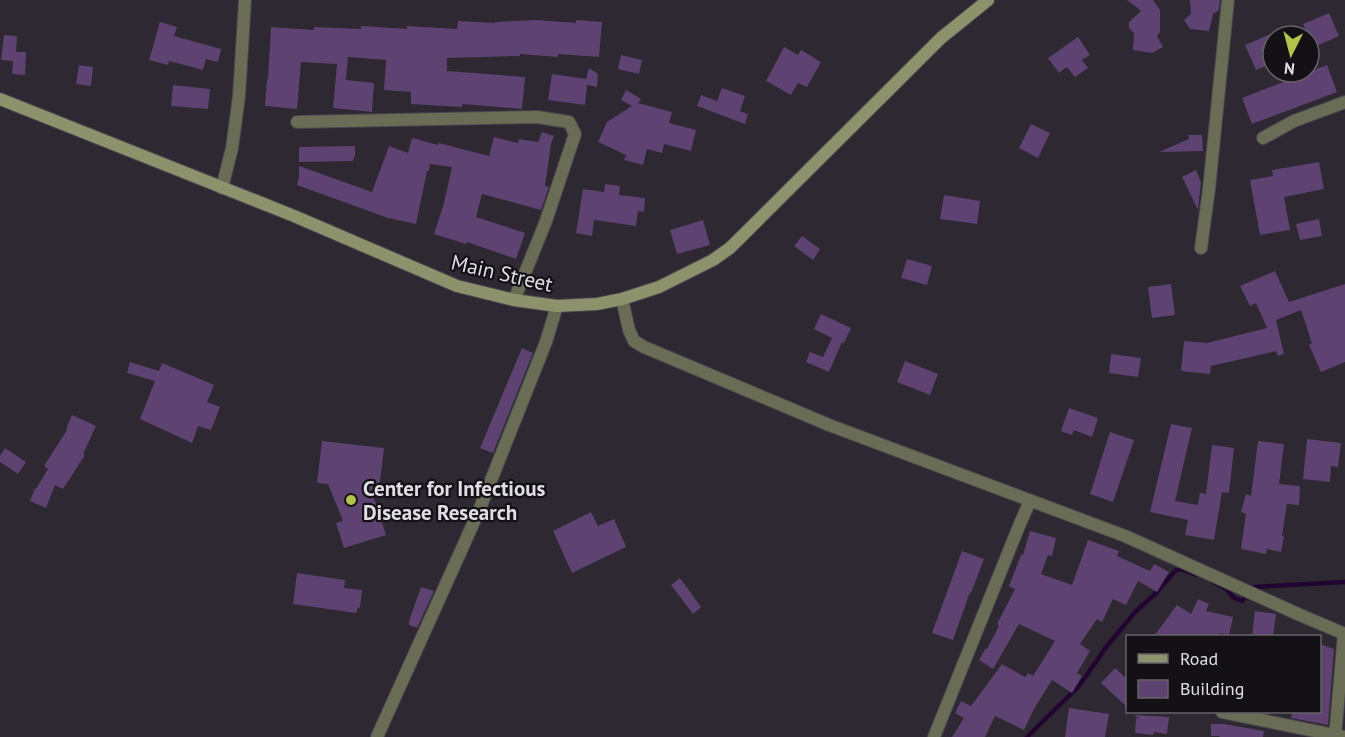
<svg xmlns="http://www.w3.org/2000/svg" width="1345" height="737" font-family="'PT Sans',sans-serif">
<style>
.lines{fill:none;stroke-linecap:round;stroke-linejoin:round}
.stream{stroke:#210530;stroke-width:4.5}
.building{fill:#5e4271}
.minor-casing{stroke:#4a454e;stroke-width:14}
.secondary-casing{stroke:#4a454e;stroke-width:14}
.minor{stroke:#696d55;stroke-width:12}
.secondary{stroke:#8c936c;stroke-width:12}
.poi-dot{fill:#b3c24b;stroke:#141116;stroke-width:2}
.labels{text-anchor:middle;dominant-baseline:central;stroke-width:4.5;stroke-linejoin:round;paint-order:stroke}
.street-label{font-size:21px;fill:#e1dde4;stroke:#141116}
.poi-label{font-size:21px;font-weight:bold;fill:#e1dde4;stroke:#141116;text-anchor:start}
</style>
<rect width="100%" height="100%" fill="#2d2831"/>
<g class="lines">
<g class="stream">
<path d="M1213,582L1225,588L1234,598L1242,601L1254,587L1345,582"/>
<path d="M1027,737L1079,686L1107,646L1136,611L1155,594L1175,571L1180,569L1197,575"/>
</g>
</g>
<g class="building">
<path d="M1127,0H1153L1160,10V32L1157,36L1163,47L1152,53L1133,50L1134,33L1129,28V22L1141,11Z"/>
<path d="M1190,0H1220L1219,10L1213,14L1209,31L1190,29L1184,20L1191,14Z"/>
<path d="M1329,13L1339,36L1314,47L1303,24Z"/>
<path d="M536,20L576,23V20L602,22L599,57L558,54V57L520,54V56L447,58V71L525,77L522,109L462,104V107L411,104V92L384,90L386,60L348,57L346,80L374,83L372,112L333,108L337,64L301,62L297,109L265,106L267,79H268L271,27L314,30V27L361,29V26L407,29V26L457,29L458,21L495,23V22Z"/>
<path d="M160,22L177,27L174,36L221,49L218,62L206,59L203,70L169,61L168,65L149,60Z"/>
<path d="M1273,33V63L1256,70L1245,45Z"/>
<path d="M4,35L17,36L16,52H26L25,75L12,74L13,61L1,60Z"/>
<path d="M1078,37L1090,55L1082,60L1088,68L1075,77L1067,67L1059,73L1048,58Z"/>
<path d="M784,47L798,55L801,50L821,62L807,87L798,83L791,95L766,81Z"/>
<path d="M621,55L642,60L639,74L618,69Z"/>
<path d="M79,65L93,67L91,86L76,84Z"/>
<path d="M1327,65L1337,92L1252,124L1242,98Z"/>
<path d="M589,68L598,74L597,87L587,85L585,105L548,100L552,74L586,79Z"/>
<path d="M173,85L210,89L208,109L171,106Z"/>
<path d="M722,88L745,96L740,111L748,114L745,124L697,106L701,95L717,101Z"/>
<path d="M626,90L641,99L638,103L672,112L669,123L696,130L691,151L664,144L662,153L647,149L643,165L624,160L626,155L598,142L607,122L632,106L621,100Z"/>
<path d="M1031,124L1050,133L1038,158L1019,148Z"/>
<path d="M542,132L554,136L551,144L545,186L549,187L541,210L482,194L476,217L525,233L516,259L467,242L466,244L434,234L444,203L452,167L430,164L429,171H427L416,224L388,218L297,185L299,177V166L372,192L389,146L408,153L412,138L438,145L439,143L489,156L494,137L518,143L519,139L538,142Z"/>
<path d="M1188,135H1202L1203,151L1159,152L1189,139Z"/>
<path d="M355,146V155L353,161L299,162V147Z"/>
<path d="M1319,162L1324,189L1284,197L1290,230L1260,235L1250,180L1273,176L1272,170Z"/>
<path d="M1196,170L1201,182L1198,210L1182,177Z"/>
<path d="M605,184L620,186L619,195L645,198L644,212L638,211L636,226L594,220L592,236L576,233L583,189L604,192Z"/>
<path d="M944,195L980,201L977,224L940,219Z"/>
<path d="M1319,219L1322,236L1300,240L1296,224Z"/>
<path d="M703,220L710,245L677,254L670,230Z"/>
<path d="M802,236L820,249L813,260L794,246Z"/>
<path d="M907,259L932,266L927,285L901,278Z"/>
<path d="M1275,271L1289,302L1345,284V362L1321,372L1309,345L1312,343L1301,310L1276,320L1284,354L1278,356L1276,351L1211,366L1210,374L1181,371L1184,341L1207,343L1267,328L1256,303L1250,306L1240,286Z"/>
<path d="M1171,284L1175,315L1152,318L1148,287Z"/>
<path d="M821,314L851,328L844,343L842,342L829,372L806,362L810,352L823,357L832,338L814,329Z"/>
<path d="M522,348L533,353L493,453L480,448Z"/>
<path d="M1111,354L1141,358L1138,377L1109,373Z"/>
<path d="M905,361L938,374L930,395L897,382Z"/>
<path d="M130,362L159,371L162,363L214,385L207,402L220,407L211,430L198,426L192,443L140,419L155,381L127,373Z"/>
<path d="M1069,408L1098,418L1092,437L1074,430L1072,435L1061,431Z"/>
<path d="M72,415L96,426L83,454L85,455L63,489L55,485L46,508L30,501L35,488L36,489L48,469L44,466L67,430L66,429Z"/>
<path d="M1171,424L1192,428L1175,501L1198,505L1200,493L1206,494L1212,445L1234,448L1229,493L1222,492L1214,540L1185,535L1188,520L1150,512Z"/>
<path d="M1110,432L1134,440L1113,502L1090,494Z"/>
<path d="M1307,439L1341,443L1338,467L1331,466L1330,482L1303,479Z"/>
<path d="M322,441L384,448L379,490L371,489L386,535L344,548L336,523L343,521L328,484L317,483Z"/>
<path d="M1258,441L1284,444L1279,484L1300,486L1299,505L1287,504L1282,536L1284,537L1281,552L1267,549L1266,554L1241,549L1246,514L1241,512L1246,494L1251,496Z"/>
<path d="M5,448L26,462L18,474L0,462V456Z"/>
<path d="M591,512L598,526L614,519L626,547L572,573L553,531Z"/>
<path d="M1030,531L1056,538L1052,556L1048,555L1041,574L1072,585L1088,540L1119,551L1117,556L1150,571L1154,564L1169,572L1157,592L1138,581L1126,605L1113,599L1102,622L1097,619L1080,644L1090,651L1077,673L1082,676L1072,693L1052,680L1034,709L1024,730L995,716L985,737H952L964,718L955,713L961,701L971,706L1002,664L1025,677L1028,673L1033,676L1055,641L1019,624L993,669L979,660L986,648L987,649L999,626L997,624L1015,589L1009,586L1021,555H1023Z"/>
<path d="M962,551L984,559L971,593L970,592L953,640L932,633Z"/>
<path d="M297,573L345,580L344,588L362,590L360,608L358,607L356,613L293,604Z"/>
<path d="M680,578L701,607L693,614L671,585Z"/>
<path d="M421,587L434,591L417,628L409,625V621Z"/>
<path d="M1198,599L1209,604L1206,611L1233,617L1229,635L1220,633L1219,636H1154L1177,605L1191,614Z"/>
<path d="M1255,611L1276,614L1273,636H1252Z"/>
<path d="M1320,644L1334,649L1328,725L1291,718L1293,711H1320Z"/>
<path d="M1115,668L1128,680V708L1101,683Z"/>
<path d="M1069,708L1109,714L1105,737H1065Z"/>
<path d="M1135,715L1169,717L1167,734L1154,732L1153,735L1135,733L1136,718L1139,719Z"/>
<path d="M1211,724H1224L1264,731L1263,737H1219L1220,736H1211Z"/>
</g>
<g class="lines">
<defs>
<g id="minor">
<path d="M297,122L537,117L569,122L575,134L546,221L514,300"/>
<path d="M1263,138L1294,121L1345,102"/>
<path d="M222,188L232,148L239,96L245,0"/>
<path d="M1201,248L1209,189L1228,0"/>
<path d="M622,299L629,330L634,341L644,347L829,425L1125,536L1300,615L1345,634"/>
<path d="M1222,712L1344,737"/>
<path d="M377,737L478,513L546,342L557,306"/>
<path d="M934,737L1019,526L1030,501"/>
<path d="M1335,737L1344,634"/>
</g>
<path id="secondary" d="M0,99L294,216L457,286L514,300L557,306L597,304L622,299L659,287L713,260L730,248L941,38L988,0"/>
</defs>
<use href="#minor" class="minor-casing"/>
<use href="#secondary" class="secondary-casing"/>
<use href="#minor" class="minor"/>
<use href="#secondary" class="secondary"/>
</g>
<circle class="poi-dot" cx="351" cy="500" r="6"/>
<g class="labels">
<g class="street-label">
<text transform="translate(502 273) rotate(13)">Main Street</text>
</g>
<g class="poi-label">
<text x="363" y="488">Center for Infectious<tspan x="363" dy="24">Disease Research</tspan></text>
</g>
</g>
<rect x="1126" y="635" width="195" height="78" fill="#141116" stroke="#666368" stroke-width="1.5"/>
<rect x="1138" y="654" width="30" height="9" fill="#8c936c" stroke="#666368" stroke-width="1.5"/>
<text x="1180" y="665" font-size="18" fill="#e1dde4">Road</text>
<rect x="1138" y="680" width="30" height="18" fill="#5e4271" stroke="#666368" stroke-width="1.5"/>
<text x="1180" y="695" font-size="18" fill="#e1dde4">Building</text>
<g transform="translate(1291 54) rotate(186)"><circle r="28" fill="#141116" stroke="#666368" stroke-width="1.5"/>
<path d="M0-4.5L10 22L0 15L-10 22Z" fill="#b3c24b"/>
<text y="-9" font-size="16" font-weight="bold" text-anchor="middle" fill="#e1dde4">N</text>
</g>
</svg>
